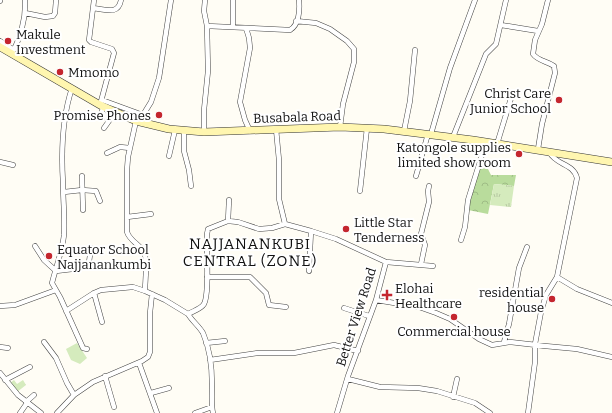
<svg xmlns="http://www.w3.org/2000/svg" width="612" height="413" font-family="Bitter,serif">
<defs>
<pattern id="forest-crowns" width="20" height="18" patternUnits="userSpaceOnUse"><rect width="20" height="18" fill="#b9dc9c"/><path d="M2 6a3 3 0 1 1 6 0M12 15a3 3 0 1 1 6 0" fill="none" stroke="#9ebc85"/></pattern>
<pattern id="park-tufts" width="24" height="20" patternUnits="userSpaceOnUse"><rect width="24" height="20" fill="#d5ebbd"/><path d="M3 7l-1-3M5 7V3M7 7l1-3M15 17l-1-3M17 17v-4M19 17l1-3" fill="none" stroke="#b6c8a1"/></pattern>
</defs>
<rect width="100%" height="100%" fill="#fffdf5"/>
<path fill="#d5ebbd" d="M77,343L87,358L80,364L71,360L66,349Z"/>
<path fill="url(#forest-crowns)" d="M478,167L488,169L491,175H516L514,186L494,184L488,214L468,210Z"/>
<path fill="url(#park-tufts)" d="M494,184L514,186L511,207L490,205Z
M14,380L17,384L23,380L26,385L17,392L10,383Z"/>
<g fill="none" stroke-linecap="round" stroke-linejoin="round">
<path stroke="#3f96cf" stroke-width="1.5" d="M129,114L140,119"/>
<defs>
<path id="street" d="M94,0L89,40L91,42L112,49L114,53L100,105
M233,0V27
M0,1V0
M93,8C105,9 118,16 121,0
M25,13L45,17L53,16L55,13L56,0
M296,21L316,23L330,29L347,41L354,49V62L343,104L340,127
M501,25L538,31
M207,26L290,30C299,25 300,10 299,0
M246,28L249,38L250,48L240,102L245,120L250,131
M0,41L14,50
M12,54C20,38 26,18 25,0
M72,88C62,118 61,151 63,183C63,201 65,217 64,235C62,252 56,267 52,283L60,297L83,348L87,349
M102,100L143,115
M103,106L102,112L109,121L104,128
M136,121L128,157L127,170V232C130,241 139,244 144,252C148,259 145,282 145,291
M140,122L143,115L151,102L159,78L171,0
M276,129L279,160V199L285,224L311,231L336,239L386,262L376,300L348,376L337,413
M184,131V151L189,170L191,186
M404,131L410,101L415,50
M204,132V110L208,71L207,26L204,11L205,0
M431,134L450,68L475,0
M453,137L486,54L496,44L506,0
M497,144L512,95
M538,149L542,124L555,73L554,66C547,61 538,61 533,54L535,40L542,24L548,0
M107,153L120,147L130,148
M169,156L175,130
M0,162L13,165
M82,176L83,210
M416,176L428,134
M360,191L367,128
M64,192L82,190L96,191L100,201
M127,217L151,214
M228,221L229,200
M461,240L465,227L468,200L486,142
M35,246L44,260L56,271L73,269L89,262L91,248
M386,262L433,266
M421,264L425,245L421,234L429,202L428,191L429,186
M309,271L311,231
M207,277H250L266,293L269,305L286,307
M557,277L577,289L612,303
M94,293L102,322
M376,300L419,307L436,313L450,319L479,339L492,345L510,342L545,346L577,349L612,357
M0,306L15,305L56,290
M344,308L369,316
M66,311L94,293L101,290L133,287L145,291L165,300L188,314C193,311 201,309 204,304C210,293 206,248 207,234L208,229L228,221L238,222L259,229L272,228L285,224
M188,314C192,321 199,326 203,333C210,349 212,368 212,385C212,395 211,404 213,413
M44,342L56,358L67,383L74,395
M504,342L509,324L519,268L527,247
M206,343L225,341
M0,347L8,348
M210,360L258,353H294L334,345L358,351
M139,363L157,413
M0,373L18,395L41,413
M105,376L114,407
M348,379L380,387L418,388L437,391L475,403L490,413
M5,380L30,367
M151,393L169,388
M453,397L457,379
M26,402L34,395
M20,413L27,403
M57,413L74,395L93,382L142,361L148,357L150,352V313L152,294
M195,413L212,407
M528,413L535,362V344L541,312L546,295L557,277L577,178C573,163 557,166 549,152"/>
<path id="secondary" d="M0,47L100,105L136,121L169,129L204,132L340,127L384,129L473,140L612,162"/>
</defs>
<use href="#street" stroke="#444" stroke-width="5.5"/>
<use href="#secondary" stroke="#333" stroke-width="8"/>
<use href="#street" stroke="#fff" stroke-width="4.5"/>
<use href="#secondary" stroke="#fff6b0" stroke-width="7"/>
</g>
<g fill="#c4262e" stroke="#fff" stroke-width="1.5">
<circle cx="8" cy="41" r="4"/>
<circle cx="60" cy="72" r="4"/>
<circle cx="559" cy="100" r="4"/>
<circle cx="159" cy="115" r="4"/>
<circle cx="519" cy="154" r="4"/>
<circle cx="346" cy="229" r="4"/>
<circle cx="49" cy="256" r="4"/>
<path d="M385 289h4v4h4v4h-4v4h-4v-4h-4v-4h4z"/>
<circle cx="552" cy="299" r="4"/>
<circle cx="454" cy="317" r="4"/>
</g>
<g text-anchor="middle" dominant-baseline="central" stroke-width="4" stroke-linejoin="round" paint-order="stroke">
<g font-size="13" fill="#111" stroke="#fff" text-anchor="start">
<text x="16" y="34">Makule<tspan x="16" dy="15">Investment</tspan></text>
<text x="68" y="72">Mmomo</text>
<text x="551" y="93" text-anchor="end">Christ Care<tspan x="551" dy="15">Junior School</tspan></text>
<text x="151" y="115" text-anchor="end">Promise Phones</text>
<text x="511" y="147" text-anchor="end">Katongole supplies<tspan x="511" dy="15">limited show room</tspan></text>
<text x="354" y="222">Little Star<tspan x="354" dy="15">Tenderness</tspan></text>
<text x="57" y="249">Equator School<tspan x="57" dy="15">Najjanankumbi</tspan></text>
<text x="395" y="288">Elohai<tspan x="395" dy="15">Healthcare</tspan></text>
<text x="544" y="292" text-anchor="end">residential<tspan x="544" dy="15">house</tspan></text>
<text x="454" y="331" text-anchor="middle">Commercial house</text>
</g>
<g font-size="13" fill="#111" stroke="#fff">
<text transform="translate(297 117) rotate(-2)">Busabala Road</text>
<text transform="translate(356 317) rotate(-72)">Better View Road</text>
</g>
<g font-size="15" letter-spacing="1" fill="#111" stroke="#fff">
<text x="250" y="244">NAJJANANKUBI<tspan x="250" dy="17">CENTRAL (ZONE)</tspan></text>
</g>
</g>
</svg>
